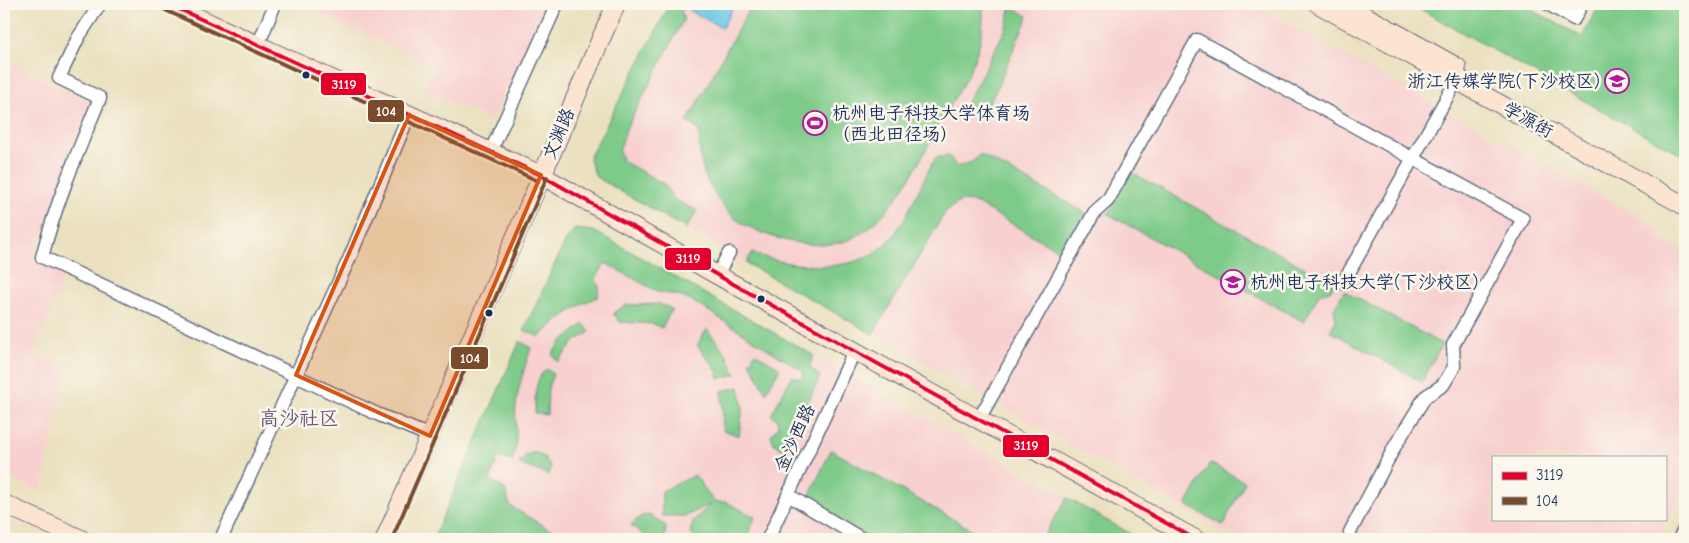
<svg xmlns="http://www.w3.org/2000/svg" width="1689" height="543" font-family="'Comic Neue','LXGW WenKai TC',sans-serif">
<rect width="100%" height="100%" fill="#fbf7ec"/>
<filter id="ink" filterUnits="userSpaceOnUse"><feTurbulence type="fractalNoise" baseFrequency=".02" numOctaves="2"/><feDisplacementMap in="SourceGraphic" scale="10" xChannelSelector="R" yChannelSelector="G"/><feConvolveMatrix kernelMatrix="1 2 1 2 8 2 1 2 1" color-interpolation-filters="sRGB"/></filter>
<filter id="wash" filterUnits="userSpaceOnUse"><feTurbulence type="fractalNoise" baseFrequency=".0096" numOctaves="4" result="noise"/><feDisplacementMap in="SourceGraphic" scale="20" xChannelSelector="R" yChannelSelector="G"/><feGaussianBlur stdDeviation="1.12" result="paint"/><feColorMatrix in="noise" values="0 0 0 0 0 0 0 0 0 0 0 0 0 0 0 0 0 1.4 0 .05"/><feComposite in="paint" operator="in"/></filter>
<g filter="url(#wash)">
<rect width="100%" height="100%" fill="#ebe1c0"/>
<path fill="#f7d0cf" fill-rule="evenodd" d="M299,4H529L541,9L491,120L424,90L435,66Z
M670,4H1251L1644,219L1661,229L1658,237L1685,253V489L1657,539H1238L596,177L589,158ZM1493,457H1665V519H1493Z
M4,59L93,104L63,178L32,261L65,273L33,353L67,369L41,492L4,475Z
M575,229L594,231L1140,539H433L562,246Z"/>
<path fill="#7dca89" stroke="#4c7c74" d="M670,4H685L681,12L684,19L626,129L619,152L622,157L621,160L664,184L674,199L697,211L686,229L596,177L589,158Z
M752,4H983C984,24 981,44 973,63C967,80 955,96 946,112C923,153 896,217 853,238C820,254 766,239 737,220C728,214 716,197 711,188C699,167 700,153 699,130L687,122Z
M1411,4H1522L1582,37L1600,4H1685V157Z
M1011,7L1028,16L996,90L982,115L965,106L1005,30Z
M980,154L1086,213L1063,253L974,202L961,201L946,211L873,334L746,263L752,253C796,269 863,277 894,235C911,211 921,182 936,157L949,156L957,167L974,161Z
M1131,172L1334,284L1330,291L1319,294L1304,322L1108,214Z
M575,229L594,231L813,355L810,367L820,376L786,452L774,444L771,435L778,427L777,419L771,415L792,376L801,379L804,372L699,305L680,296L658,292L605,263L596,279L599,287L598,297C574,306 558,320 539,337L524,330L566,240Z
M1344,291L1442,344L1422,382L1330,331L1336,320L1334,308Z
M659,304L672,309L662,328L653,324L620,322L613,313L625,305Z
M584,324L590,332L575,341L558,362L552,354L561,342Z
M707,329L725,352L736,374L719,379L717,371L697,345Z
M520,341L531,348C525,367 518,387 516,406C514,429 520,439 512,461L498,457L490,480L505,489L510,506L566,539H433Z
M755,353L780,368L766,393L750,362Z
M547,369L553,374L548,388L547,415L535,413C535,399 534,377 547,369Z
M739,387L743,407L739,436L723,430L722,391Z
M831,450L988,539H862L805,505Z
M534,452L544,457L551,467L549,475L519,464L526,455Z
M1210,463L1245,482L1223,525L1186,505Z
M695,475L714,502H726L755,517L746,539H695L690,532L694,520L710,504L686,516H662V491Z
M1067,498L1140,539H1042Z
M650,515L666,526L665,539H649L631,525L641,516Z"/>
<path fill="#66c5e4" stroke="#407aa1" d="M694,4H735L722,28L690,11Z"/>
</g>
<g filter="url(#ink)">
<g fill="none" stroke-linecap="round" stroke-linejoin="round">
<defs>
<path id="street" d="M100,4L78,38L59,78L100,98C78,151 56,202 42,257L377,414L430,436
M1548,4L1574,19L1582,4
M258,45L275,4
M490,153L557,4
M717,275L729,253
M1343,283L1460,74
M979,419L1094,213L1108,200L1197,40L1523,219L1453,345L1454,367L1443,385L1425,397L1395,446L1350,532
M788,495L862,539
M221,539L350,257L409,115
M768,539L854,352
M1679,539L1685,528"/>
<path id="secondary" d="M168,4L541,175L717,275L1195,539
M1318,4L1685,206
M1344,4L1457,67
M4,504L81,539
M385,539L616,4"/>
</defs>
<use href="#street" stroke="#646d80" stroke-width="15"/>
<use href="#secondary" stroke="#646d80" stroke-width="20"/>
<use href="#street" stroke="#fff" stroke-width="12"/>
<use href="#secondary" stroke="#fde4d1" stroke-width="18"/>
<defs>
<path id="bus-1" d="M168,4L541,175L717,275L1195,539"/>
<path id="bus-2" d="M165,10L538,181
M392,539L547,177"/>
</defs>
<use href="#bus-1" stroke="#fbf7ec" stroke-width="8"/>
<use href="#bus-2" stroke="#fbf7ec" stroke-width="8"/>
<use href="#bus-1" stroke="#e4002b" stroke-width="4"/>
<use href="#bus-2" stroke="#7a4b2a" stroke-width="4"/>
</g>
</g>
<path fill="#d45514" fill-opacity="0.2" stroke="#d45514" stroke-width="4" stroke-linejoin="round" d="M409,115L541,175L430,436L296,375Z"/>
<defs>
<symbol id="university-ring" viewBox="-11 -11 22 22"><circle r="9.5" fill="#fbf7ec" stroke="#b5179e" stroke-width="1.5"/><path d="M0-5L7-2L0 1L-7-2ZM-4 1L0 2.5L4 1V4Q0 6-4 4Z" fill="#b5179e"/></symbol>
<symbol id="stadium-ring" viewBox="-11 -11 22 22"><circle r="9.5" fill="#fbf7ec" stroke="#b5179e" stroke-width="1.5"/><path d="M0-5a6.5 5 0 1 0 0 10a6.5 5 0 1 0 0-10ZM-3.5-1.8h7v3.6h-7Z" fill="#b5179e"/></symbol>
</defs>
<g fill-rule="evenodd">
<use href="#university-ring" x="1603" y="67" width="28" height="28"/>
<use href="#stadium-ring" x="801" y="109" width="28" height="28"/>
<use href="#university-ring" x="1219" y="268" width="28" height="28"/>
</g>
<g fill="#1b2f5e" stroke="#fbf7ec" stroke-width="2">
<circle cx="306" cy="75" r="4.5"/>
<circle cx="761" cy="299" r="4.5"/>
<circle cx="489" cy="313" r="4.5"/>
</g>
<g text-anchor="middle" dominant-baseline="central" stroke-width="5" stroke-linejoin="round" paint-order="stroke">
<g font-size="18" fill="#1b2f5e" stroke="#fbf7ec" text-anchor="start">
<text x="1600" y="81" text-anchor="end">浙江传媒学院(下沙校区)</text>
<text x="832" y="113">杭州电子科技大学体育场<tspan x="832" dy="21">（西北田径场）</tspan></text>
<text x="1250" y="282">杭州电子科技大学(下沙校区)</text>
</g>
<g font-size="18" fill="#1b2f5e" stroke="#fbf7ec">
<text transform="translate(1528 120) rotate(29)">学源街</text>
<text transform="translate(559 134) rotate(-67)">文渊路</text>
<text transform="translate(795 438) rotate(-65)">金沙西路</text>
</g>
<g font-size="20" fill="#675a82" stroke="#fbf7ec">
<text x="299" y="418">高沙社区</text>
</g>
</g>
<g stroke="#fbf7ec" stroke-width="2">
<rect x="320" y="72" width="47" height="24" rx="5" fill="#e4002b"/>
<rect x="367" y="99" width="38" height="24" rx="5" fill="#7a4b2a"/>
<rect x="664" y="247" width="48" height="24" rx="5" fill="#e4002b"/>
<rect x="450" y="346" width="39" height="24" rx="5" fill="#7a4b2a"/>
<rect x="1002" y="434" width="48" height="24" rx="5" fill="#e4002b"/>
</g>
<g font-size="14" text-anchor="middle" font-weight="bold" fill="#fff">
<text x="344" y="89">3119</text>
<text x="386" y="116">104</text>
<text x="688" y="263">3119</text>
<text x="470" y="363">104</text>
<text x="1026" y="450">3119</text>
</g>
<rect width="1689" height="543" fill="none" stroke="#fbf7ec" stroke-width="20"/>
<rect x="1492" y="456" width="175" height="65" fill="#fbf7ec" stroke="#a1a7b3"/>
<rect x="1502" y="472" width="25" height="8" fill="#e4002b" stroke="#a1a7b3"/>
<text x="1536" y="480" font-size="15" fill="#1b2f5e">3119</text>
<rect x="1502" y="497" width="25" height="8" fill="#7a4b2a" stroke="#a1a7b3"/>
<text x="1536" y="506" font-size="15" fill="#1b2f5e">104</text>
</svg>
